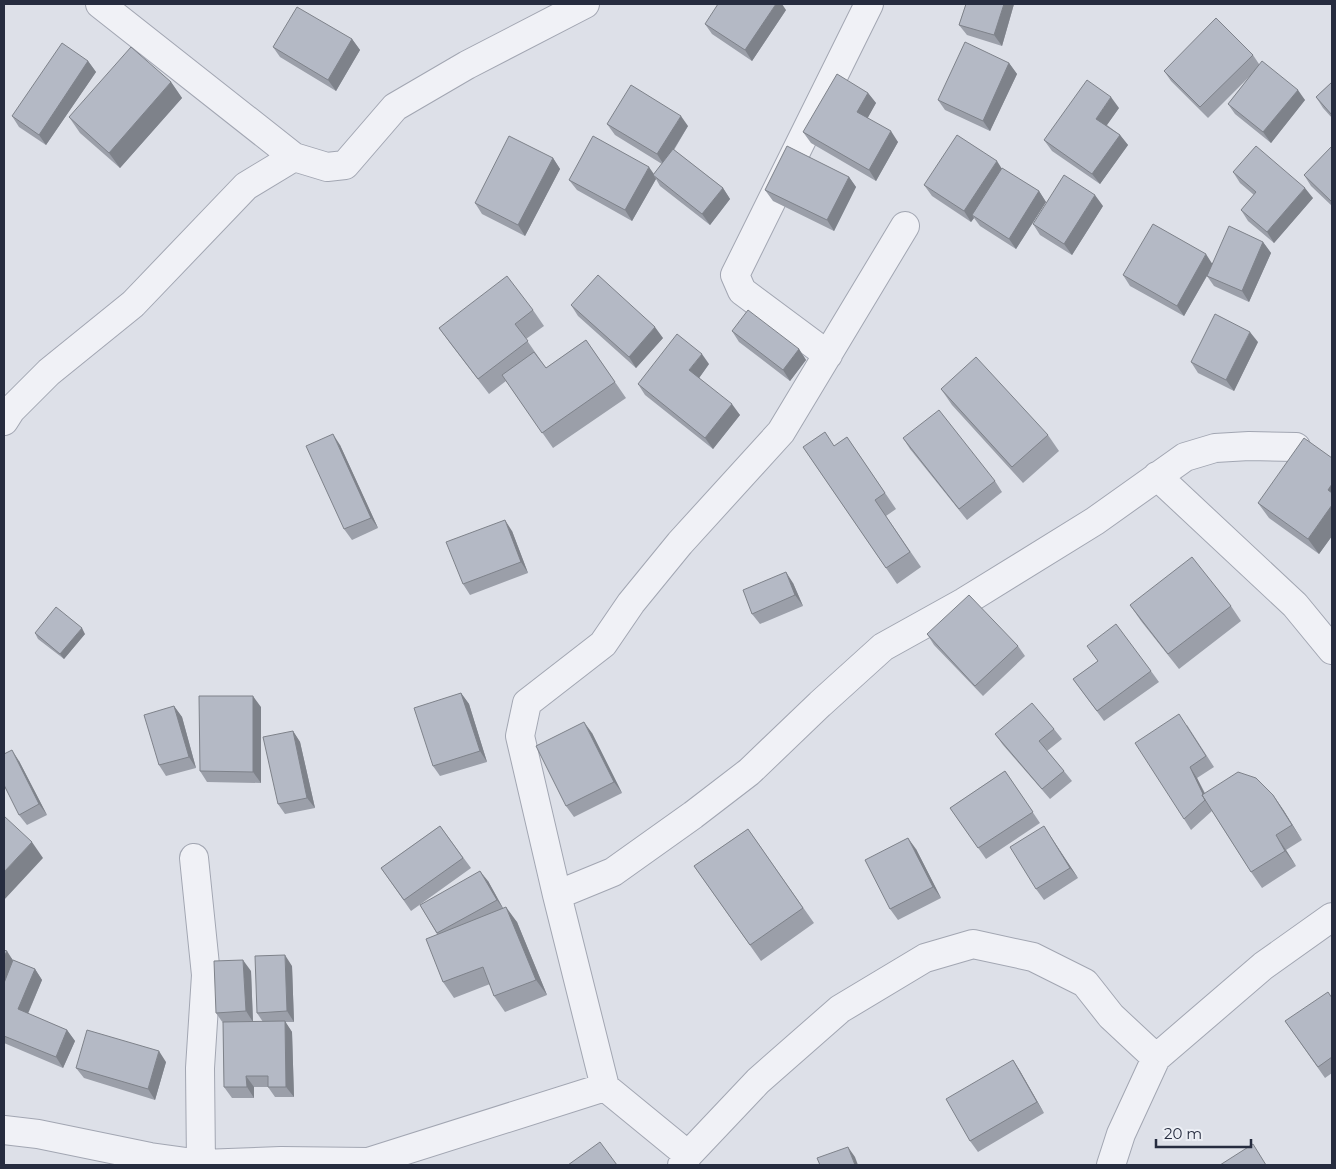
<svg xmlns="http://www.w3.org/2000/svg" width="1336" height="1169" font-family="Montserrat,sans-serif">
<rect width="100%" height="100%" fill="#dde0e8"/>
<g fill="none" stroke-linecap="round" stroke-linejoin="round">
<defs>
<path id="minor" d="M100,4L294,157L327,167L345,165L395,107L467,65L585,4
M828,355L742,291L735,275L869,4
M4,421L11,410L49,372L133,304L246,186L294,157
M1157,476L1295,605L1332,650
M194,858L206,975L200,1068L201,1164
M557,895L613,872L693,815L749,772L820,704L883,647L964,602L1095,521L1185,457L1215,448L1249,446L1296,447
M4,1130L38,1134L150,1157L201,1164L281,1161L368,1162L605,1087
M688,1155L605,1087L557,895L520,736L527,703L603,644L631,603L680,543L781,432L905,226
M682,1165L688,1155L758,1081L840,1009L925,958L973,944L1033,957L1085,983L1111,1016L1156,1058
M1111,1165L1121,1134L1156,1058L1263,966L1332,917"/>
</defs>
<use href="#minor" stroke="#a2a6b2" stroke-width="30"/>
<use href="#minor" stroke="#f0f1f6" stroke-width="28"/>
</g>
<path fill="#9b9fa9" d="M966,4H1014L1002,46L967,35L959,25Z
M786,10L752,61L712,34L705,24Z
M352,39L360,50L336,91L280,57L273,47Z
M1253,55L1259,64L1305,100L1271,143L1235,114L1228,104L1250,76L1208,118L1171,81L1164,71Z
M88,61L96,72L46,145L19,127L12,116Z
M1009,63L1017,74L990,131L945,110L938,100Z
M171,82L182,98L120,168L80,133L69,117Z
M1332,82V118L1323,108L1316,97Z
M868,93L876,103L867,118L898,142L876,181L811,143L803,132Z
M1119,108L1107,125L1120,135L1128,145L1100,184L1052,151L1044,140Z
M607,124L688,126L674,150L723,188L730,199L710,225L660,186L656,179L632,221L577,190L569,180L654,174L662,164L615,135Z
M1332,148V206L1311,186L1304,175Z
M553,158L560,169L525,236L482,214L475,203Z
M1002,169L1039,191L1046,202L1016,249L980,226L974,218L971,222L932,196L924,185Z
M1233,172L1313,198L1274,243L1248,221L1241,210L1254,195L1240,183Z
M849,177L856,187L834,231L773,201L765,190Z
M1103,206L1072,255L1040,235L1033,224Z
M1263,242L1271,253L1249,302L1214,286L1207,276L1184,316L1130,286L1123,275L1212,263Z
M571,305L663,338L636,368L578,316Z
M533,310L544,326L526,339L546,368L586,340L626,398L553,448L506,381L489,394L450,343L439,328Z
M732,331L799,349L806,360L790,381L739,342Z
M1258,342L1234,391L1198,373L1191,362Z
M709,364L699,378L740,415L713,449L645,395L638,384Z
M941,389L1048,435L1059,451L1023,483L952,405Z
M847,437L896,509L886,516L921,567L897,584L803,447L834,446Z
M903,438L995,481L1002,492L967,520L910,449Z
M340,445L378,528L352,540L344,529Z
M1332,458V536L1319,554L1269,518L1258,503Z
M512,531L528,573L470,595L463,584Z
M793,583L803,606L760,624L752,614Z
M1130,605L1231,606L1241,621L1179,669L1141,621Z
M35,633L85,634L64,659L38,639Z
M927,634L1018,646L1025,656L983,696L934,645Z
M1098,661L1151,671L1159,682L1104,721L1073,679Z
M461,693L469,704L487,762L440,776L433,766Z
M174,706L182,717L196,768L166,776L159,765Z
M261,707V783L207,782L200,771Z
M1187,725L1214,767L1197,778L1205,793L1273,795L1284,811L1302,840L1286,850L1296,866L1262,888L1251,872L1212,811L1191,830L1184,819Z
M1054,729L1062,739L1047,751L1064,771L1072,781L1050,799L1003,745L995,734Z
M293,731L300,742L315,808L285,814L278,804Z
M592,733L622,793L574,817L566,806Z
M19,761L47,815L27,825L19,815Z
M1005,771L1040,823L986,859L950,808Z
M440,826L471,868L411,911L381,868Z
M748,829L814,923L761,961L694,866Z
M1051,837L1078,878L1044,900L1036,889Z
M916,849L941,898L898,920L890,909Z
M488,881L503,908L517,922L547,995L505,1012L494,996L490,984L454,998L443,982L437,934L420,905Z
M4,950L13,960L35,969L42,980L28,1014L67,1030L75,1041L63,1068L4,1043Z
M292,966L294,1022H285L292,1032L294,1097H275L268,1087H254V1098H232L224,1087L223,1023L216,1013L251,971L253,1022H263L257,1013Z
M1332,998V1073L1325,1078L1285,1021Z
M1013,1060L1020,1071L1044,1113L978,1152L970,1141Z
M166,1062L155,1100L84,1078L76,1068Z"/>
<path fill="#7e828a" d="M776,4H782L786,10L752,61L745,50Z
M1004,4H1014L1002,46L994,35Z
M352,39L360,50L336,91L328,80Z
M88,61L96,72L46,145L39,135Z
M1009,63L1017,74L990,131L983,121Z
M171,82L182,98L120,168L109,153Z
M1298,90L1305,100L1271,143L1263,132Z
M868,93L876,103L865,123L857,112Z
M1111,97L1119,108L1104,129L1096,119Z
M681,116L688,126L664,165L657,154Z
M891,131L898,142L876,181L869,170Z
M1120,135L1128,145L1100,184L1092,174Z
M553,158L560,169L525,236L518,225Z
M997,161L1004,172L972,215L974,218L971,222L964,211Z
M649,167L656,177L653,175L656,179L632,221L625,210Z
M849,177L856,187L834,231L827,220Z
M723,188L730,199L710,225L702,214Z
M1305,188L1313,198L1274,243L1267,232Z
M1039,191L1046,202L1016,249L1009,239Z
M1095,195L1103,206L1072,255L1064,244Z
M1263,242L1271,253L1249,302L1242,291Z
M1206,254L1213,265L1184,316L1177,306Z
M655,327L663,338L636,368L629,357Z
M1250,332L1258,342L1234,391L1226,380Z
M799,349L806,360L790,381L783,370Z
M702,354L709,364L697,381L689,370Z
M732,404L740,415L713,449L705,438Z
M333,434L340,445L378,528L371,518Z
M1332,484V497L1328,490Z
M1332,505V536L1319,554L1308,539Z
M505,520L512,531L528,573L521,562Z
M786,572L793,583L803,606L795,595Z
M82,628L85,634L64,659L60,654Z
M461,693L469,704L487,762L480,751Z
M253,696L261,707V783L253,772Z
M174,706L182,717L196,768L189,757Z
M584,722L592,733L622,793L614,782Z
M293,731L300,742L315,808L307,798Z
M12,750L19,761L47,815L39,804Z
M1190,767L1197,778L1213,811L1205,800Z
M1273,795L1284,811L1302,840L1292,825Z
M1044,826L1051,837L1078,878L1070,868Z
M1276,835L1286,850L1296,866L1285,851Z
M908,838L916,849L941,898L933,887Z
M32,842L43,858L4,900V872Z
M480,871L488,881L504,910L497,900Z
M506,907L517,922L547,995L536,980Z
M7,951L14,962L4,983V957Z
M285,955L292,966L294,1022L287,1011Z
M243,960L251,971L253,1022L246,1011Z
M35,969L42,980L25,1020L18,1009Z
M285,1021L292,1032L294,1097L286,1087Z
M67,1030L75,1041L63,1068L56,1057Z
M159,1051L166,1062L155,1100L148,1089Z
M1013,1060L1020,1071L1044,1113L1037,1102Z
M246,1076L254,1087V1098L247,1087Z
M848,1147L855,1157L858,1165H855Z"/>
<path fill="#b4b9c5" stroke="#7e828a" d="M718,4H776L745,50L705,24Z
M966,4H1004L994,35L959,25Z
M297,7L352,39L328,80L273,47Z
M1216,18L1253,55L1200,107L1164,71Z
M965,42L1009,63L983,121L938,100Z
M62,43L88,61L39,135L12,116Z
M131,47L171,82L109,153L69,117Z
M1262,61L1298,90L1263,132L1228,104Z
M837,74L868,93L857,112L891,131L869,170L803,132Z
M1087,80L1111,97L1096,119L1120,135L1092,174L1044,140Z
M1332,82V115L1316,97Z
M631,85L681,116L657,154L607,124Z
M957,135L997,161L964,211L924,185Z
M509,136L553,158L518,225L475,203Z
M593,136L649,167L625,210L569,180Z
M787,146L849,177L827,220L765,190Z
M1256,146L1305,188L1267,232L1241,210L1256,192L1233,172Z
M1331,147L1332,148V202L1304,175Z
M673,149L723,188L702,214L653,175Z
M1002,168L1039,191L1009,239L972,215Z
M1064,175L1095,195L1064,244L1033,224Z
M1153,224L1206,254L1177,306L1123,275Z
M1229,226L1263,242L1242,291L1207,276Z
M598,275L655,327L629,357L571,305Z
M507,276L533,310L515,324L528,341L478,379L439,328Z
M748,310L799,349L783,370L732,331Z
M1215,314L1250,332L1226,380L1191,362Z
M677,334L702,354L689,370L732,404L705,438L638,384Z
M586,340L615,382L542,433L502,375L534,352L546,368Z
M976,357L1048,435L1012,467L941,389Z
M939,410L995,481L959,509L903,438Z
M825,432L834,446L847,437L885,493L875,500L910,552L886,568L803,447Z
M333,434L371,518L344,529L306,446Z
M1304,438L1332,458V484L1328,490L1332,493V505L1308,539L1258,503Z
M505,520L521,562L463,584L446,542Z
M1192,557L1231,606L1168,654L1130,605Z
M786,572L795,595L752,614L743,590Z
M969,595L1018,646L975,686L927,634Z
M56,607L82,628L60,654L35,633Z
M1116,624L1151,671L1097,711L1073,679L1098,661L1087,646Z
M461,693L480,751L433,766L414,708Z
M199,696H253V772L200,771Z
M1032,703L1054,729L1039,741L1064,771L1042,789L995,734Z
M174,706L189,757L159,765L144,715Z
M1179,714L1206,756L1190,767L1203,794L1202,795L1205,800L1184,819L1135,743Z
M584,722L614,782L566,806L536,746Z
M293,731L307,798L278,804L263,737Z
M12,750L39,804L19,815L4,785V754Z
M1005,771L1033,812L978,848L950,808Z
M1238,772L1256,778L1273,795L1292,825L1276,835L1285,851L1251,872L1202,795Z
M4,816L32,842L4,872Z
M440,826L463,858L404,900L381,868Z
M1044,826L1070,868L1036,889L1010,847Z
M748,829L803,908L750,945L694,866Z
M908,838L933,887L890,909L865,860Z
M480,871L497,900L437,933L420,905Z
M506,907L536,980L494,996L483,967L443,982L426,939Z
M4,950L7,951L4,957Z
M285,955L287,1011L257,1013L255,956Z
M13,960L35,969L18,1009L67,1030L56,1057L4,1036V983Z
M243,960L246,1011L216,1013L214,961Z
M1328,992L1332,998V1057L1318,1067L1285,1021Z
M285,1021L286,1087H268V1076H246L247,1087H224L223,1022Z
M87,1030L159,1051L148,1089L76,1068Z
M1013,1060L1037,1102L970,1141L946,1099Z
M600,1142L617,1165H568Z
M1253,1144L1266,1165H1220Z
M848,1147L855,1165H820L817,1158Z"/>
<rect width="1336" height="1169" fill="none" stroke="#262c3f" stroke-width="10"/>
<path d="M1156 1139v8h95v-8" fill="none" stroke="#262c3f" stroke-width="2.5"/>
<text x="1164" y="1139" font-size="15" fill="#262c3f" stroke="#eceff5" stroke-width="4" paint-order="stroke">20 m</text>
</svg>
